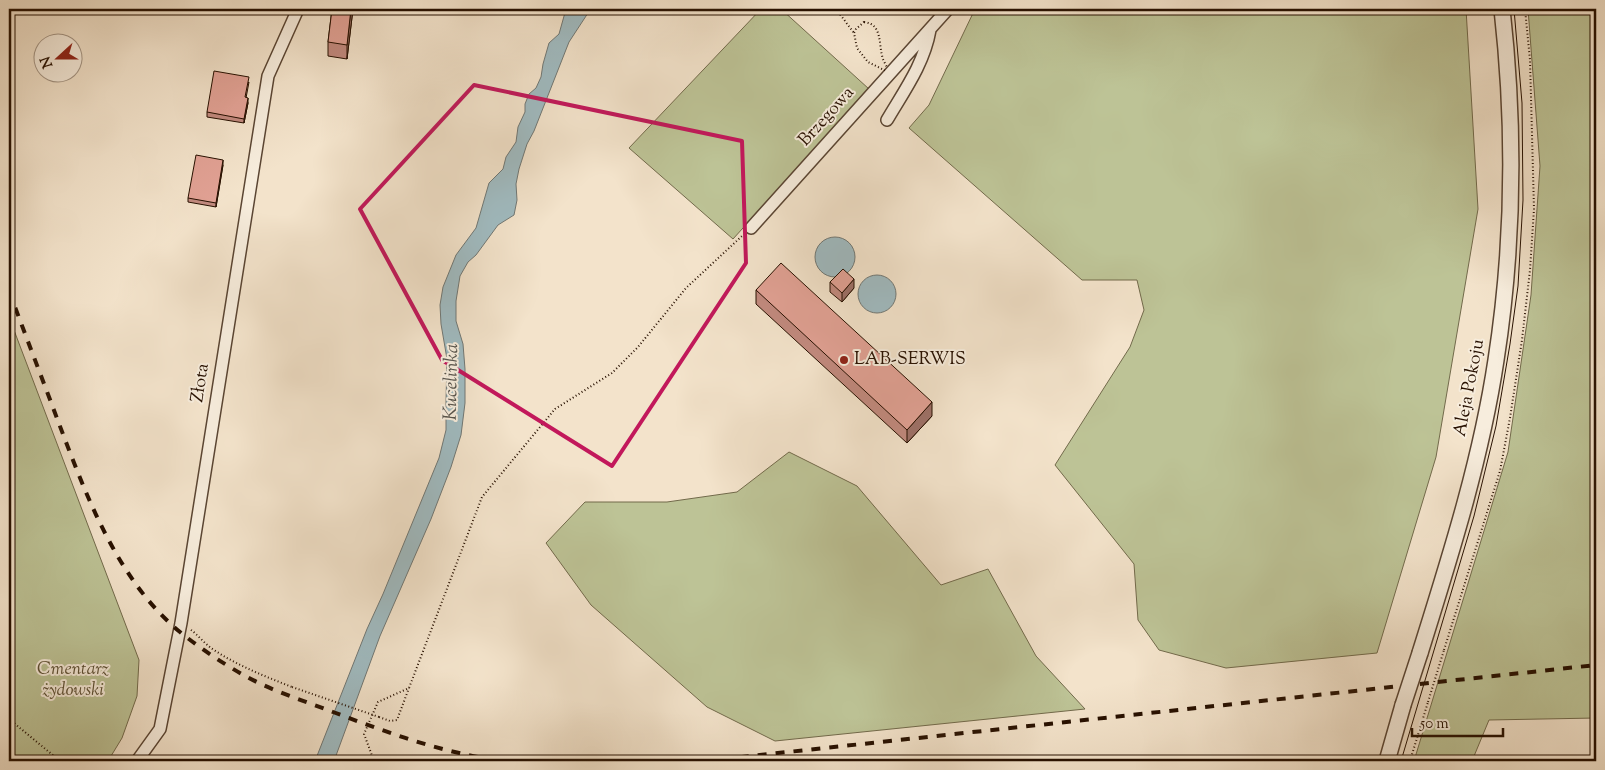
<svg xmlns="http://www.w3.org/2000/svg" width="1605" height="770" font-family="'Sorts Mill Goudy',serif">
<rect width="100%" height="100%" fill="#f3e3cb"/>
<filter id="stains"><feTurbulence type="fractalNoise" baseFrequency=".004" numOctaves="4"/><feColorMatrix values="0 0 0 0 .2 0 0 0 0 .09 0 0 0 0 .02 0 0 0 .5 -.17"/></filter>
<radialGradient id="worn" r=".72"><stop offset=".6" stop-color="#630" stop-opacity="0"/><stop offset="1" stop-color="#630" stop-opacity=".3"/></radialGradient>
<path fill="#bdc396" stroke="#726a4b" d="M761,9H781L869,89L733,239L629,148Z
M975,9H1466L1478,209L1436,457L1377,653L1226,668L1159,650L1138,620L1134,564L1055,465L1130,347L1144,310L1137,280H1082L909,128L929,105Z
M1528,9H1596V718L1489,720L1472,761H1414L1508,452L1531,295L1540,166Z
M9,317L139,660L137,696L122,738L108,761H9Z
M789,452L857,486L941,585L988,569L1036,656L1085,709L775,741L707,707L591,605L546,543L585,502H667L737,492Z"/>
<path fill="#a0bbc1" stroke="#707774" d="M566,9H589L588,13L569,42L534,131L527,144L519,169L516,184L517,200L514,215L498,225L476,255L468,262L460,276L456,301V321L463,344L465,369V403L461,435L451,467L431,519L380,636L334,761H315L367,629L383,594L439,458L446,430V402L447,359L441,324L440,305L443,287L456,255L476,228L489,183L503,169L506,157L516,142L518,127L525,112V104L529,94L536,88L541,77L543,64L549,43L559,34Z
M815 257a20 20 0 1 1 40 0a20 20 0 1 1-40 0Z
M858 294a19 19 0 1 1 38 0a19 19 0 1 1-38 0Z"/>
<g fill="none" stroke-linecap="round" stroke-linejoin="round">
<defs>
<path id="minor" d="M887,120C904,91 924,64 930,30
M751,228L948,9
M137,761L160,729L181,623L268,76L298,9"/>
<path id="tertiary" d="M1420,653C1450,557 1481,460 1496,360C1514,244 1515,125 1502,9
M1387,761L1403,705"/>
</defs>
<use href="#minor" stroke="#5a4533" stroke-width="14"/>
<use href="#tertiary" stroke="#5a4533" stroke-width="18"/>
<path stroke="#271000" stroke-width="2" stroke-dasharray="1 2.5" stroke-linecap="butt" d="M836,9L854,33
M864,22C883,24 878,44 883,59C885,64 888,69 890,73L868,62L857,48L854,33L856,29Z
M191,630C198,635 204,643 211,648C236,665 264,676 292,687
M1444,650L1500,471L1510,418L1522,340L1530,270L1534,209L1530,60L1525,9
M379,717L390,721L397,720L409,688
M9,719L60,761
M374,761L364,734L378,702L409,688L482,497L555,409L612,373L638,347L686,288L742,236
M1410,761L1428,702"/>
<use href="#minor" stroke="#f7eddd" stroke-width="11"/>
<use href="#tertiary" stroke="#f7eddd" stroke-width="15"/>
<path stroke="#271000" stroke-width="1" d="M1401,761L1474,516L1496,426L1510,344L1518,286L1523,200L1522,103L1514,9"/>
<path stroke="#271000" stroke-width="4" stroke-dasharray="9 9" stroke-linecap="butt" d="M9,291C25,334 42,378 58,421C86,495 117,580 180,632C201,649 225,665 249,678C275,692 305,701 333,712C389,733 447,755 507,761
M704,761L1596,665"/>
<defs>
<path id="tertiary-bridge" d="M1403,705L1420,653"/>
</defs>
<use href="#tertiary-bridge" stroke="#5a4533" stroke-width="18" stroke-linecap="butt"/>
<path stroke="#271000" stroke-width="2" stroke-dasharray="1 2.5" stroke-linecap="butt" d="M292,687L379,717
M1428,702L1444,650"/>
<use href="#tertiary-bridge" stroke="#f7eddd" stroke-width="15"/>
</g>
<path fill="#c28a7f" stroke="#271000" d="M332,9H353L347,59L328,56V42Z
M249,82L246,98L248,103L244,123L207,117V112Z
M223,165L216,207L188,202V198Z
M830,282L854,288L842,302L830,292Z
M756,290L932,416L907,443L756,304Z"/>
<path fill="#9e7168" stroke="#271000" d="M351,9H353L347,59V45Z
M248,98V103L244,123V119Z
M223,160V165L216,207V203Z
M854,279V288L842,302V293Z
M932,402V416L907,443V430Z"/>
<path fill="#e1a194" stroke="#271000" d="M332,9H351L347,45L328,42Z
M214,71L249,77L245,97L248,98L244,119L207,112Z
M196,155L223,160L216,203L188,198Z
M781,263L932,402L907,430L756,290Z
M843,269L854,279L842,293L830,282Z"/>
<path fill="none" stroke="#c2185b" stroke-width="4" stroke-linejoin="round" d="M474,85L742,141L746,263L612,466L442,360L360,209Z"/>
<circle fill="#8f2418" stroke="#f7eddd" stroke-width="2" cx="844" cy="360" r="5"/>
<g text-anchor="middle" dominant-baseline="central" stroke-width="4" stroke-linejoin="round" paint-order="stroke">
<g font-size="18" fill="#271000" stroke="#f7eddd">
<text transform="translate(827 117) rotate(-48)">Brzegowa</text>
<text transform="translate(201 383) rotate(-81)">Złota</text>
<text transform="translate(1470 388) rotate(-79)">Aleja Pokoju</text>
</g>
<g font-size="18" fill="#271000" stroke="#f7eddd" text-anchor="start">
<text x="854" y="360">LAB-SERWIS</text>
</g>
<g font-size="18" font-style="italic" fill="#5c4f34" stroke="#f7eddd">
<text x="73" y="670">Cmentarz<tspan x="73" dy="21">żydowski</tspan></text>
</g>
<g font-size="19" font-style="italic" fill="#57544d" stroke="#f7eddd">
<text transform="translate(452 382) rotate(-89)">Kucelinka</text>
</g>
</g>
<rect width="1605" height="770" fill="none" stroke="#f3e3cb" stroke-width="30"/>
<rect x="10" y="10" width="1585" height="750" fill="none" stroke="#271000" stroke-width="2.5"/>
<rect x="15" y="15" width="1575" height="740" fill="none" stroke="#271000"/>
<g transform="translate(58 58) rotate(249)"><circle r="24" fill="#f7eddd" stroke="#a49585"/>
<path d="M0-4L9 19L0 12L-9 19Z" fill="#8f2418"/>
<text y="-8" font-size="14" font-weight="bold" text-anchor="middle" fill="#271000">N</text>
</g>
<path d="M1412 728v8h91v-8" fill="none" stroke="#271000" stroke-width="2.5"/>
<text x="1420" y="728" font-size="15" fill="#271000" stroke="#f7eddd" stroke-width="4" paint-order="stroke">50 m</text>
<rect width="100%" height="100%" filter="url(#stains)"/>
<rect width="100%" height="100%" fill="url(#worn)"/>
</svg>
